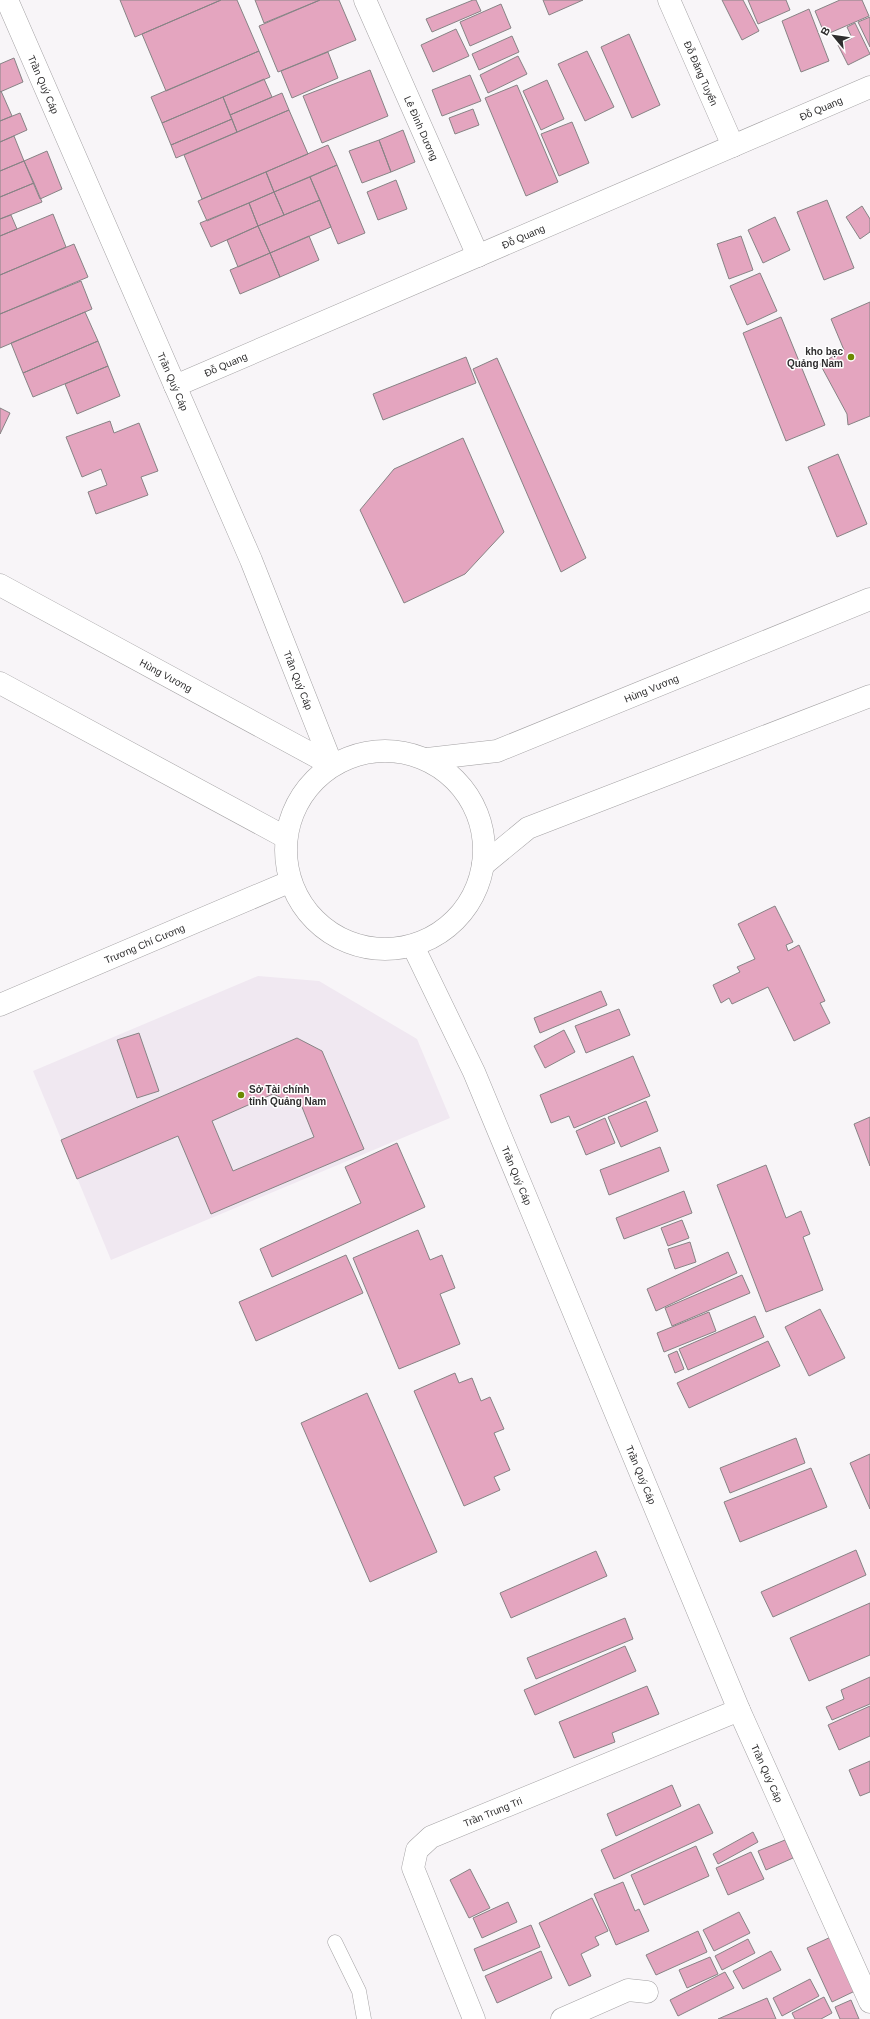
<svg xmlns="http://www.w3.org/2000/svg" width="870" height="2019" font-family="Helvetica,sans-serif">
<rect width="100%" height="100%" fill="#f8f5f8"/>
<path fill="#f0e8f1" d="M258,976L319,981L417,1039L450,1118L111,1260L33,1071Z"/>
<path fill="#e4a5bf" stroke="#878385" fill-rule="evenodd" d="M120,0H221L135,37Z
M221,0H237L259,51L166,91L142,34Z
M255,0H320L264,23Z
M320,0H339L356,40L278,72L259,26Z
M473,0H476L481,11L432,32L426,19Z
M543,0H583L549,15Z
M722,0H743L759,31L742,40Z
M748,0H786L790,10L758,24Z
M840,0H862L869,16L825,35L815,11Z
M501,4L511,28L470,46L460,22Z
M809,9L829,61L801,72L782,21Z
M870,17V47L858,22Z
M855,23L870,54L848,65L838,45L852,38L847,27Z
M456,29L469,56L433,72L421,45Z
M629,34L660,105L632,118L601,47Z
M512,36L519,52L479,70L472,54Z
M259,51L270,77L162,123L151,97Z
M587,51L614,107L585,121L558,64Z
M328,52L338,78L292,98L281,71Z
M518,56L527,74L488,93L480,75Z
M14,58L23,82L0,92V64Z
M370,70L388,116L322,143L303,96Z
M470,75L481,101L442,116L432,90Z
M264,79L272,97L230,115L223,97Z
M547,80L564,119L541,130L523,91Z
M517,85L558,182L526,196L485,98Z
M1,91L12,116L0,121V92Z
M282,93L289,110L237,132L230,115Z
M223,97L232,119L171,145L162,123Z
M473,109L479,125L455,134L449,118Z
M289,110L308,154L202,199L184,155Z
M20,113L27,130L0,142V121Z
M232,119L237,132L176,158L171,145Z
M572,122L589,163L559,176L541,134Z
M403,130L415,162L391,172L379,140Z
M14,136L24,161L0,171V142Z
M379,140L391,172L362,183L349,151Z
M328,145L337,165L274,192L266,172Z
M47,151L62,189L40,199L24,161Z
M24,161L34,183L0,197V171Z
M337,165L365,233L338,244L310,177Z
M266,172L274,192L207,221L198,201Z
M310,177L320,200L284,215L274,192Z
M396,180L407,209L378,220L367,192Z
M34,183L42,202L0,219V197Z
M274,192L284,215L258,226L249,203Z
M320,200L331,227L270,253L258,226Z
M827,200L854,268L824,280L797,212Z
M249,203L258,226L211,247L200,223Z
M862,206L870,219V232L860,239L846,217Z
M53,214L66,247L0,275V236Z
M11,215L17,229L0,236V219Z
M775,217L790,250L763,263L748,230Z
M258,226L270,253L238,267L227,240Z
M309,236L319,260L280,277L270,253Z
M741,236L753,270L729,279L717,244Z
M74,244L88,277L0,314V275Z
M270,253L280,277L240,294L230,270Z
M760,273L777,311L747,325L730,286Z
M81,281L92,309L0,348V314Z
M870,302V416L848,425L847,414L820,364L844,350L831,319Z
M85,312L98,341L23,373L11,343Z
M781,317L825,425L786,441L743,333Z
M98,341L108,366L33,397L23,373Z
M466,357L476,383L383,420L373,394Z
M497,358L586,558L561,572L473,369Z
M108,366L120,396L77,414L65,384Z
M0,408L10,413L0,434Z
M110,421L114,433L139,423L158,471L141,477L148,495L96,514L88,492L107,485L101,469L82,477L66,437Z
M463,438L504,532L465,574L404,603L360,510L394,469Z
M838,454L867,524L837,537L808,467Z
M775,906L793,942L786,945L788,951L799,945L825,1001L820,1003L830,1023L794,1041L768,987L732,1004L729,998L721,1003L713,985L740,972L737,967L755,959L738,924Z
M601,991L607,1005L540,1033L534,1018Z
M619,1009L630,1035L586,1053L575,1026Z
M564,1030L575,1052L545,1068L534,1046Z
M139,1033L159,1091L137,1098L117,1040Z
M297,1038L322,1051L364,1149L211,1214L178,1136L77,1179L61,1140ZM273,1094L302,1107L314,1137L233,1171L212,1121Z
M633,1056L650,1096L574,1128L569,1116L551,1123L540,1095Z
M646,1101L658,1131L621,1147L608,1117Z
M870,1117V1166L854,1124Z
M605,1118L615,1143L586,1155L576,1131Z
M397,1143L425,1207L272,1277L260,1249L361,1203L345,1167Z
M660,1147L669,1171L609,1195L600,1170Z
M766,1165L786,1218L801,1211L810,1234L803,1237L823,1290L766,1312L717,1185Z
M684,1191L692,1213L624,1239L616,1218Z
M682,1220L689,1238L668,1246L661,1228Z
M418,1230L430,1260L442,1255L455,1288L440,1294L460,1344L399,1369L353,1258Z
M690,1242L696,1262L675,1269L668,1249Z
M728,1252L737,1273L656,1311L647,1289Z
M346,1255L363,1293L256,1341L239,1302Z
M742,1275L750,1293L672,1326L665,1308Z
M820,1309L845,1358L809,1376L785,1327Z
M709,1312L716,1331L664,1352L657,1333Z
M755,1316L764,1337L688,1370L679,1349Z
M768,1341L780,1366L689,1408L677,1383Z
M677,1351L684,1369L675,1373L668,1355Z
M455,1373L459,1383L472,1378L481,1401L490,1397L504,1429L494,1433L510,1470L494,1477L500,1490L464,1506L414,1391Z
M367,1393L437,1552L370,1582L301,1423Z
M796,1438L805,1463L730,1493L720,1468Z
M870,1454V1509L850,1463Z
M811,1468L827,1507L740,1542L724,1502Z
M856,1550L866,1575L773,1617L761,1592Z
M596,1551L607,1576L511,1618L500,1593Z
M870,1603V1655L809,1681L790,1638Z
M625,1618L633,1639L536,1679L527,1658Z
M625,1646L636,1671L535,1715L524,1690Z
M870,1677V1704L832,1720L826,1707L844,1699L841,1690Z
M647,1686L659,1714L612,1733L615,1742L574,1758L559,1722Z
M870,1706V1736L839,1750L828,1725Z
M870,1761V1792L860,1796L849,1770Z
M672,1785L681,1806L616,1836L607,1814Z
M699,1804L713,1833L614,1879L601,1850Z
M753,1832L758,1842L718,1864L713,1854Z
M785,1840L793,1858L766,1870L758,1851Z
M696,1846L709,1876L644,1905L631,1875Z
M751,1852L764,1879L728,1895L716,1868Z
M470,1869L490,1908L469,1918L450,1880Z
M623,1882L635,1911L639,1909L649,1931L616,1945L594,1894Z
M592,1898L608,1931L595,1937L599,1945L581,1954L591,1976L569,1986L539,1923Z
M508,1902L517,1922L482,1938L473,1918Z
M739,1912L750,1933L714,1951L703,1930Z
M531,1925L540,1947L483,1971L474,1949Z
M698,1931L707,1952L656,1975L646,1955Z
M833,1936L857,1990L832,2002L807,1948Z
M748,1939L755,1953L722,1970L715,1956Z
M541,1951L552,1978L497,2003L485,1976Z
M771,1951L781,1970L743,1989L733,1971Z
M710,1957L718,1974L687,1988L679,1970Z
M725,1972L734,1988L678,2016L670,2000Z
M810,1979L819,1996L782,2016L773,1998Z
M824,1997L832,2013L821,2019H795L792,2013Z
M767,1998L776,2019H718Z
M851,2000L859,2019H840L835,2007Z"/>
<g fill="none" stroke-linecap="round" stroke-linejoin="round">
<defs>
<path id="service" d="M335,1942L359,1991L364,2019"/>
<g id="minor">
<path id="s1" d="M365,0L478,256"/>
<path id="s2" d="M669,0L733,146"/>
<path id="s3" d="M175,386L870,87"/>
<path id="s4" d="M413,946L474,1072L739,1710L870,2002"/>
<path id="s5" d="M0,1005L289,882"/>
<path id="s6" d="M474,2019L413,1868L417,1850L431,1837L739,1710"/>
<path d="M562,2019L628,1990L647,1992"/>
</g>
<g id="tertiary">
<path id="s7" d="M7,0L251,560L332,765"/>
</g>
<g id="secondary">
<path id="s8" d="M0,585L332,765"/>
<path d="M0,683L285,837"/>
<circle cx="385" cy="850" r="99"/>
<path id="s9" d="M427,759L497,751L870,599"/>
<path d="M483,865L528,828L870,696"/>
</g>
</defs>
<use href="#service" stroke="#a4a2a4" stroke-width="15"/>
<use href="#minor" stroke="#a4a2a4" stroke-width="23"/>
<use href="#tertiary" stroke="#a4a2a4" stroke-width="23"/>
<use href="#secondary" stroke="#a4a2a4" stroke-width="23"/>
<use href="#service" stroke="#fff" stroke-width="14"/>
<use href="#minor" stroke="#fff" stroke-width="22"/>
<use href="#tertiary" stroke="#fff" stroke-width="22"/>
<use href="#secondary" stroke="#fff" stroke-width="22"/>
</g>
<g fill="#6c8902" stroke="#fff" stroke-width="1.5">
<circle cx="851" cy="357" r="4"/>
<circle cx="241" cy="1095" r="4"/>
</g>
<g text-anchor="middle" dominant-baseline="central" stroke-width="3" stroke-linejoin="round" paint-order="stroke">
<g font-size="10" fill="#2f2e2f" stroke="#fff">
<text stroke="none"><textPath href="#s2" startOffset="80">Đỗ Đăng Tuyển</textPath></text>
<text stroke="none"><textPath href="#s7" startOffset="92">Trần Quý Cáp</textPath></text>
<text stroke="none"><textPath href="#s3" startOffset="703">Đỗ Quang</textPath></text>
<text stroke="none"><textPath href="#s1" startOffset="140">Lê Đình Dương</textPath></text>
<text stroke="none"><textPath href="#s3" startOffset="379">Đỗ Quang</textPath></text>
<text stroke="none"><textPath href="#s3" startOffset="55">Đỗ Quang</textPath></text>
<text stroke="none"><textPath href="#s7" startOffset="416">Trần Quý Cáp</textPath></text>
<text stroke="none"><textPath href="#s8" startOffset="189">Hùng Vương</textPath></text>
<text stroke="none"><textPath href="#s7" startOffset="740">Trần Quý Cáp</textPath></text>
<text stroke="none"><textPath href="#s9" startOffset="237">Hùng Vương</textPath></text>
<text stroke="none"><textPath href="#s5" startOffset="157">Trương Chí Cương</textPath></text>
<text stroke="none"><textPath href="#s4" startOffset="252">Trần Quý Cáp</textPath></text>
<text stroke="none"><textPath href="#s4" startOffset="576">Trần Quý Cáp</textPath></text>
<text stroke="none"><textPath href="#s4" startOffset="900">Trần Quý Cáp</textPath></text>
<text stroke="none"><textPath href="#s6" startOffset="267">Trần Trung Tri</textPath></text>
</g>
<g font-size="10" font-weight="bold" fill="#2f2e2f" stroke="#fff" text-anchor="end">
<text x="843" y="351">kho bạc<tspan x="843" dy="12">Quảng Nam</tspan></text>
<text x="249" y="1089" text-anchor="start">Sở Tài chính<tspan x="249" dy="12">tỉnh Quảng Nam</tspan></text>
</g>
</g>
<g transform="translate(834 36) rotate(299)" stroke="#ffffff" stroke-width="3" paint-order="stroke">
<path d="M0-3L7 15L0 10L-7 15Z" fill="#2f2e2f"/>
<text y="-6" font-size="11" font-weight="bold" text-anchor="middle" fill="#2f2e2f">B</text>
</g>
</svg>
